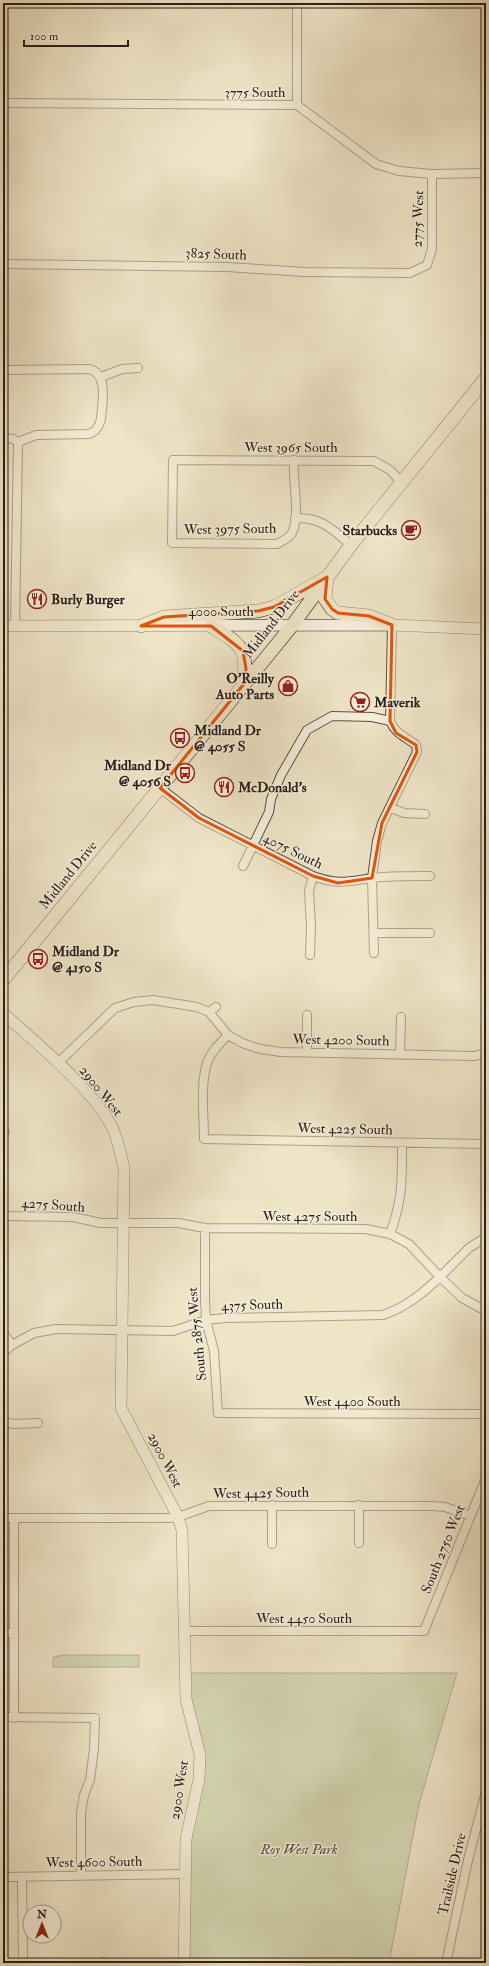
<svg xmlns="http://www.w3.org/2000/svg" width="489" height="1966" font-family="'IM FELL Double Pica',serif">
<rect width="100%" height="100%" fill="#eee4c6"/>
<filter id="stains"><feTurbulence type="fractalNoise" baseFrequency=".005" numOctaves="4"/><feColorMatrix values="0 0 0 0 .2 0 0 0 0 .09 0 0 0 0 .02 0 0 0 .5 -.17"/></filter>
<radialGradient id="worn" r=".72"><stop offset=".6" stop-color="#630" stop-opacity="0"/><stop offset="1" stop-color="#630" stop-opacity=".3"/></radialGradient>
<path fill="#b3c59a" stroke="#707158" d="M64,1655H139V1667H53V1657Z
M189,1673H457L419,1804L389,1963H190L188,1841L203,1774L189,1691Z"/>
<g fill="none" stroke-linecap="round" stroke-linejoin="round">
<defs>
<path id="street" d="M297,3V105
M3,103L297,105L376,164L399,171L432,174L486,173
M3,264L227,267L304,272L410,273L427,265L432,249V174
M3,370L89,369C109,374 102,403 101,419C99,427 96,432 88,434L36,435L18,442
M101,377L122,369L138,368
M3,438L13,439L18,442
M294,460C292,480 301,515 292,533C289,538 283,541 277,544L172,543L173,460L374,461L390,470L401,482
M295,518C321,517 332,529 351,545
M15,626L18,442
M390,721L392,625
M160,788L199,818L313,876C342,887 354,879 383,877C399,876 415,876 430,876
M391,808L404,813L425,814
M243,866L269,812L271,799L281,775L307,730L332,716L372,717L390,721
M374,933H430
M374,953L372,878L377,841L382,823L417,752L416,745C405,736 396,735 390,721
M310,955L311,926L309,891L313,876
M209,1012L216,1007
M228,1035C220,1043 211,1052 207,1063C200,1086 204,1115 204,1139L486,1144
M307,1052V1015
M400,1055L401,1017
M58,1063L115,1008L134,1002L153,1000L197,1007L209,1012L228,1035L242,1043L260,1049L281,1052L475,1056L486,1053
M3,1133L5,1132
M3,1216L73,1217L101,1223H178L205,1228L366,1229L390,1234L409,1244L440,1277L469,1248L486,1237
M205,1228V1301L206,1320L214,1351L218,1413L486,1414
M390,1234C403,1199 402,1179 402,1143
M3,1332L12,1345
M3,1353L12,1345L34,1333L56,1329L173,1331L206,1320L225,1318L383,1315C406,1307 422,1294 440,1277L462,1298L486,1311
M3,1422L14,1424L38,1423
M272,1505V1544
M359,1505V1543
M3,1518H169L178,1517L209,1506H432L445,1507L471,1516
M14,1518V1718
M184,1631H424L486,1478
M3,1633H14
M3,1717L95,1718L94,1749L90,1780L84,1795L81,1813V1875
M3,1877L185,1874
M22,1877L23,1963
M103,1963V1962
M446,1963L468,1860L486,1791"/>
<path id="secondary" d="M3,626L392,625L486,629
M3,1013C36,1043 92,1088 112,1127C118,1140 121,1154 124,1168L121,1408L178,1517L182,1530L186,1699L200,1755L199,1779L186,1839L184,1963"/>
<path id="primary" d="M327,577L325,599L332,609L338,613L369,616L392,625
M141,626L164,617L258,611L274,607L324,579
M211,626C241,645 249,647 243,685
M3,980L291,627L351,545L486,378"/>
</defs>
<use href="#street" stroke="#5c4f43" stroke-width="10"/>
<use href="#secondary" stroke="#2c1d17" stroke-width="12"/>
<use href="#primary" stroke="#2c1d17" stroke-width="14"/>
<use href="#street" stroke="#f4edda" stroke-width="8"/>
<use href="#secondary" stroke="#f4edda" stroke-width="11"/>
<use href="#primary" stroke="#eee4c6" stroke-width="13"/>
</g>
<path d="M0 0H489V1966H0ZM327,577L325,599L332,609L338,613L369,616L392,625L390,721L396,733L416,745L417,752L382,823L372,878L338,883L313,876L199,818L160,788L243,685L246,669L243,651L211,626H141L164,617L258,611L274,607Z" fill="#eee4c6" fill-opacity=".55" fill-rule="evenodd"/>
<path fill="none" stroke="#df560d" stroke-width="3" stroke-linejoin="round" d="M327,577L325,599L332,609L338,613L369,616L392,625L390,721L396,733L416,745L417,752L382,823L372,878L338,883L313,876L199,818L160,788L243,685L246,669L243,651L211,626H141L164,617L258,611L274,607Z"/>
<defs>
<symbol id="cafe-ring" viewBox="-11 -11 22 22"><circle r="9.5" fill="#f4edda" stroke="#8f2418" stroke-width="1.5"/><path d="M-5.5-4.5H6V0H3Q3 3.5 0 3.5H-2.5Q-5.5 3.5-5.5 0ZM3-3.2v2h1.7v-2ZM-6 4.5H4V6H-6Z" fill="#8f2418"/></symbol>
<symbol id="restaurant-ring" viewBox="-11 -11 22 22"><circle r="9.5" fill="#f4edda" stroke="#8f2418" stroke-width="1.5"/><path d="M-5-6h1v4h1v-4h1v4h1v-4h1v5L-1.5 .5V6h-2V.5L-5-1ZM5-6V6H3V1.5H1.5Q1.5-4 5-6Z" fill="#8f2418"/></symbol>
<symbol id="shop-ring" viewBox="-11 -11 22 22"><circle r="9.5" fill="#f4edda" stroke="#8f2418" stroke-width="1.5"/><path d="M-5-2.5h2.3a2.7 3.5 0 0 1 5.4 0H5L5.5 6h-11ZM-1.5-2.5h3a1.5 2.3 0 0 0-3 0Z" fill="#8f2418"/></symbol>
<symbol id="supermarket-ring" viewBox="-11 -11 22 22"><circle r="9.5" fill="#f4edda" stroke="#8f2418" stroke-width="1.5"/><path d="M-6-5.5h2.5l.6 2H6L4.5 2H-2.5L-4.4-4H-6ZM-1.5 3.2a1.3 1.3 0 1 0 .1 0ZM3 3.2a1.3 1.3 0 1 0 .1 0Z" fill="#8f2418"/></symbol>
<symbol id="bus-ring" viewBox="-11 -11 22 22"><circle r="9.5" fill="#f4edda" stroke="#8f2418" stroke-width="1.5"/><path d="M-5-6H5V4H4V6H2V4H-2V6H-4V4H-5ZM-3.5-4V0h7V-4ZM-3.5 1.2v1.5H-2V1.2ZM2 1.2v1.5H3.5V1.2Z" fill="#8f2418"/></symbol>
</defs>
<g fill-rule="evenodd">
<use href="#cafe-ring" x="400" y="519" width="22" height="22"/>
<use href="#restaurant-ring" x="26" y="588" width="22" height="22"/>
<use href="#shop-ring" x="277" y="675" width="22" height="22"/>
<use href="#supermarket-ring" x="349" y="691" width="22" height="22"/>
<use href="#bus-ring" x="169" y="727" width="22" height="22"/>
<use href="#bus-ring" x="174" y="762" width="22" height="22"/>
<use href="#restaurant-ring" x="213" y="776" width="22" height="22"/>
<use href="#bus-ring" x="27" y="948" width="22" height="22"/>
</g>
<g text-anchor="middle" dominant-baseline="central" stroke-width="3" stroke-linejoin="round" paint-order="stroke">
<g font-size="14" fill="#2c1d17" stroke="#f4edda">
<text x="255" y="92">3775 South</text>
<text transform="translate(418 219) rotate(-88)">2775 West</text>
<text transform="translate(216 254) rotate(2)">3825 South</text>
<text x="291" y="447">West 3965 South</text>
<text transform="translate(230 529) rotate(-1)">West 3975 South</text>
<text x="221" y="611">4000 South</text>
<text transform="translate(271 624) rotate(-52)">Midland Drive</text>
<text transform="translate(293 851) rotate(26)">4075 South</text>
<text transform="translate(68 875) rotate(-51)">Midland Drive</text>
<text transform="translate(341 1040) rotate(1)">West 4200 South</text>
<text transform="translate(101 1091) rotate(51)">2900 West</text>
<text transform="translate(345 1129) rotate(1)">West 4225 South</text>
<text transform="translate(53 1205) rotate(4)">4275 South</text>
<text x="310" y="1216">West 4275 South</text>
<text transform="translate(252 1305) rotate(-2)">4375 South</text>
<text transform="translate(197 1334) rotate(-96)">South 2875 West</text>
<text x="352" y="1401">West 4400 South</text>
<text transform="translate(165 1460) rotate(63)">2900 West</text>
<text transform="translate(261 1493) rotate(-1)">West 4425 South</text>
<text transform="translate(443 1549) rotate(-68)">South 2750 West</text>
<text x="304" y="1618">West 4450 South</text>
<text transform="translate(179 1790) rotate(-81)">2900 West</text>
<text transform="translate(94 1862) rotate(-1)">West 4600 South</text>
<text transform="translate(452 1874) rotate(-77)">Trailside Drive</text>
</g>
<g font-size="14" font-weight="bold" fill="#2c1d17" stroke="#f4edda" text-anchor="start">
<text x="397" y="530" text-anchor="end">Starbucks</text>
<text x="51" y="599">Burly Burger</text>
<text x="274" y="678" text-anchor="end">O'Reilly<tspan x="274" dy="16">Auto Parts</tspan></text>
<text x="374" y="702">Maverik</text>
<text x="194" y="730">Midland Dr<tspan x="194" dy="16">@ 4055 S</tspan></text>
<text x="171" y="765" text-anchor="end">Midland Dr<tspan x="171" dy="16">@ 4056 S</tspan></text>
<text x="238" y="787">McDonald's</text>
<text x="52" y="951">Midland Dr<tspan x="52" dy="16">@ 4150 S</tspan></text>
</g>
<g font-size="14" font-style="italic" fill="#544f3e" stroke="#f4edda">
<text x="299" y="1849">Roy West Park</text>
</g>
</g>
<rect width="489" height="1966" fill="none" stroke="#eee4c6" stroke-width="16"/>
<rect x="4" y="4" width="481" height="1958" fill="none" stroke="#2c1d17" stroke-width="2"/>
<rect x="8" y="8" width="473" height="1950" fill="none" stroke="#2c1d17"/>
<g transform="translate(42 1924)"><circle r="19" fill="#f4edda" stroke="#a49a8c"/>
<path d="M0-3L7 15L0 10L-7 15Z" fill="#8f2418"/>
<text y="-6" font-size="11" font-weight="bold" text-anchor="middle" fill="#2c1d17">N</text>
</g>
<path d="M24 40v6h104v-6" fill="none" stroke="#2c1d17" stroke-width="2"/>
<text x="30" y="40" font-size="12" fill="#2c1d17" stroke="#f4edda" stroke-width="3" paint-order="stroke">100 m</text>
<rect width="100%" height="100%" filter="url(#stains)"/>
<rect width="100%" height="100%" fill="url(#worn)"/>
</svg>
